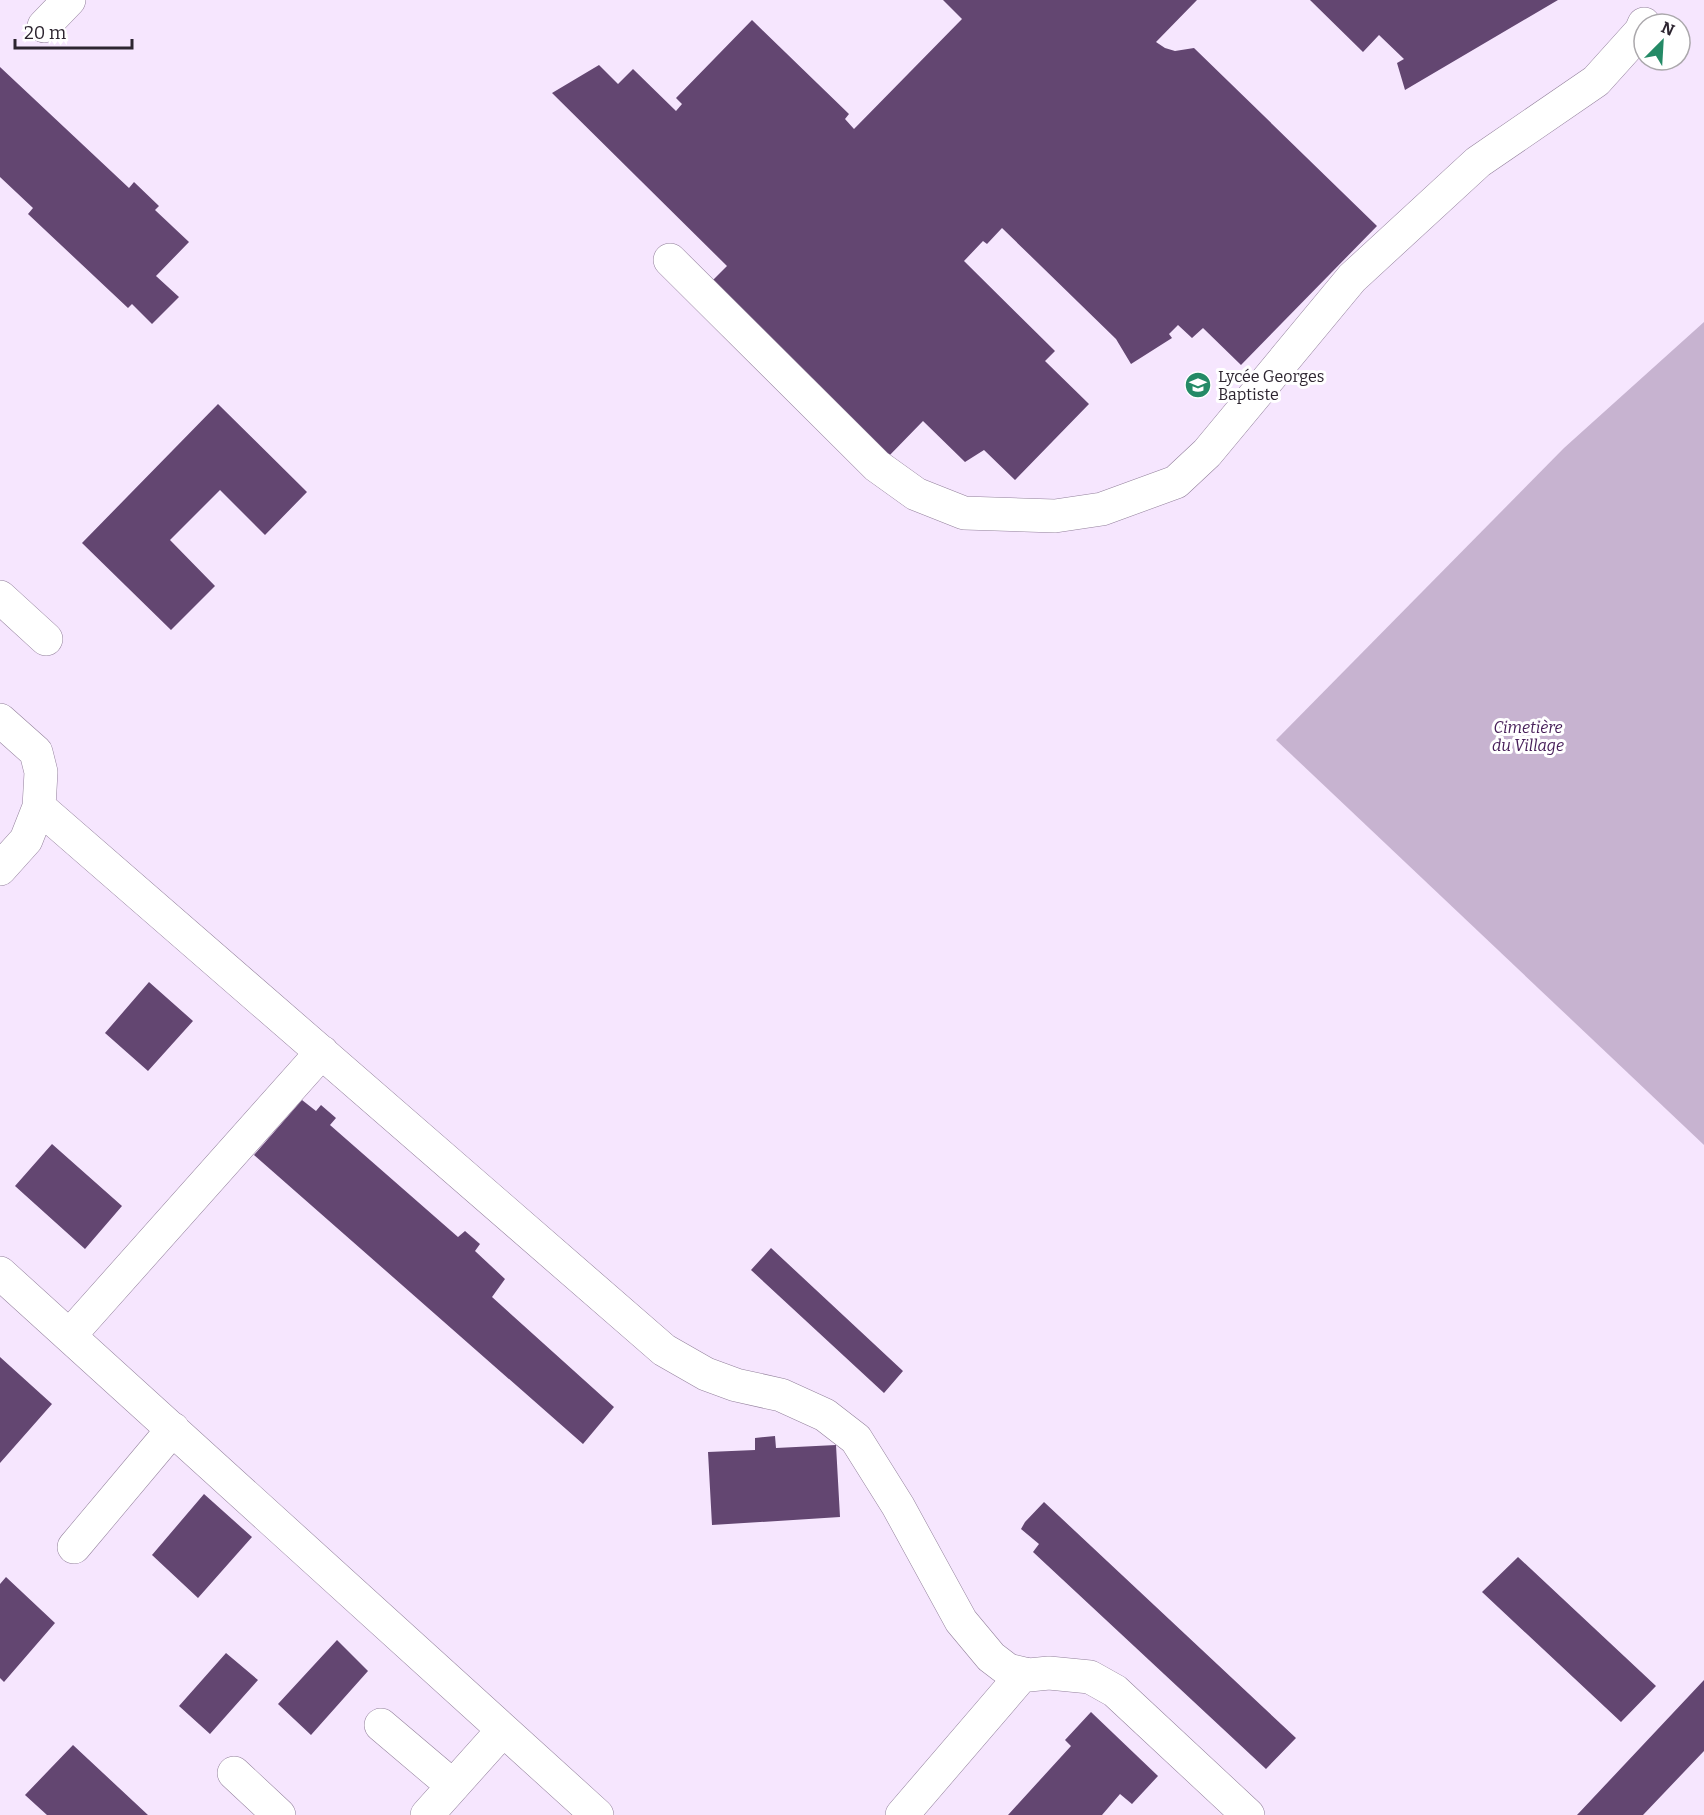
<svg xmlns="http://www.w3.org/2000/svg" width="1704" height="1815" font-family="Bitter,serif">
<rect width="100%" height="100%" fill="#f6e6fe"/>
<path fill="#c7b3d0" d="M1704,322V1145L1276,740L1564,448Z"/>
<path fill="#634671" d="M943,0H1197L1156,42L1165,48L1175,51L1194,48L1377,226L1241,365L1203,328L1192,338L1178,325L1169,334L1172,338L1131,364L1116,339L1002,228L987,244L983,241L964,261L1055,351L1045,361L1089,404L1015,480L984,450L965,462L923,421L887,458L709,284L727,266L552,93L599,65L618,84L633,69L676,111L682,104L676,98L752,20L849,114L845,119L854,129L962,19Z
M1310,0H1558L1405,90L1397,63L1404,59L1379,35L1363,52Z
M0,67L129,188L134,182L159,206L155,210L189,242L156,276L179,297L152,324L132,304L128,308L28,214L33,208L0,177Z
M218,404L307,492L265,535L220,490L170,540L215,586L171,630L82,543Z
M149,982L193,1021L148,1071L105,1033Z
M302,1100L316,1111L321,1105L336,1118L330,1125L458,1237L465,1231L480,1244L475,1251L505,1279L492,1297L614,1407L583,1444L254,1155Z
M52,1144L122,1206L85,1249L15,1186Z
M771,1248L903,1371L884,1393L751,1270Z
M0,1357L52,1404L0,1463Z
M775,1436L776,1448L836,1445L840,1517L712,1525L708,1452L755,1450V1438Z
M204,1494L252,1537L198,1598L152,1555Z
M1044,1502L1296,1738L1266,1769L1033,1552L1039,1544L1021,1529L1025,1522Z
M1518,1557L1656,1686L1621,1722L1482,1592Z
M6,1577L55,1623L4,1682L0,1678V1584Z
M337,1640L368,1671L311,1735L278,1704Z
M226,1653L258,1680L210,1734L179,1706Z
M1704,1680V1751L1643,1815H1577Z
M1091,1712L1158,1776L1132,1804L1120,1794L1102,1815H1008L1071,1746L1065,1740Z
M73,1745L148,1815H47L25,1795Z"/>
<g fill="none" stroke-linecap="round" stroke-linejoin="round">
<defs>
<path id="minor" d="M44,26L69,0
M670,260L877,466L916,494L964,513L1055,516L1102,509L1176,482L1207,453L1352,278L1478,162L1596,81L1641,31L1644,24
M0,597L46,639
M0,720L36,752L41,772L39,807
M0,869L26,840L39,807L664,1350L706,1374L736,1385L781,1395L825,1415L856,1439L898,1506L961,1621L991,1657L1008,1670L1029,1675L1049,1673L1090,1677L1115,1691L1248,1815
M0,1273L597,1815
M70,1335L322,1052
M74,1547L173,1429
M381,1725L453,1786
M234,1773L279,1815
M427,1815L503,1730
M902,1815L1023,1674"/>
</defs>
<use href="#minor" stroke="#93819c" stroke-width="34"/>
<use href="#minor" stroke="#fff" stroke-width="33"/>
</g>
<defs>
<symbol id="school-disc" viewBox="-11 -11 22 22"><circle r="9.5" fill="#248a66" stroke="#fff"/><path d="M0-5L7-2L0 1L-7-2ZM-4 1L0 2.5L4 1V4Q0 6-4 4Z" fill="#fff"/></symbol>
</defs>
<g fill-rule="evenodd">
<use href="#school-disc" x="1183" y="370" width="30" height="30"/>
</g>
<g text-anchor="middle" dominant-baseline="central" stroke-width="6" stroke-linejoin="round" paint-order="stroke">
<g font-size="16" fill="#2d2530" stroke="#fff" text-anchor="start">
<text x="1218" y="376">Lycée Georges<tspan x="1218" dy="18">Baptiste</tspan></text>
</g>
<g font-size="16" font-style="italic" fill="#451c57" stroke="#fff">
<text x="1528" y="727">Cimetière<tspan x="1528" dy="18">du Village</tspan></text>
</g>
</g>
<g transform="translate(1662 42) rotate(24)"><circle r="28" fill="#ffffff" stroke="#aba8ac" stroke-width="1.5"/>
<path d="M0-4.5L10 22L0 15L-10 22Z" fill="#248a66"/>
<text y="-9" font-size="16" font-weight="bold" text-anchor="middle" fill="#2d2530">N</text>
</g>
<path d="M15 39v9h117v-9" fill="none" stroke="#2d2530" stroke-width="3"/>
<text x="24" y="39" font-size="18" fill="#2d2530" stroke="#ffffff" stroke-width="4.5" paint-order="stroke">20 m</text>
</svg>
